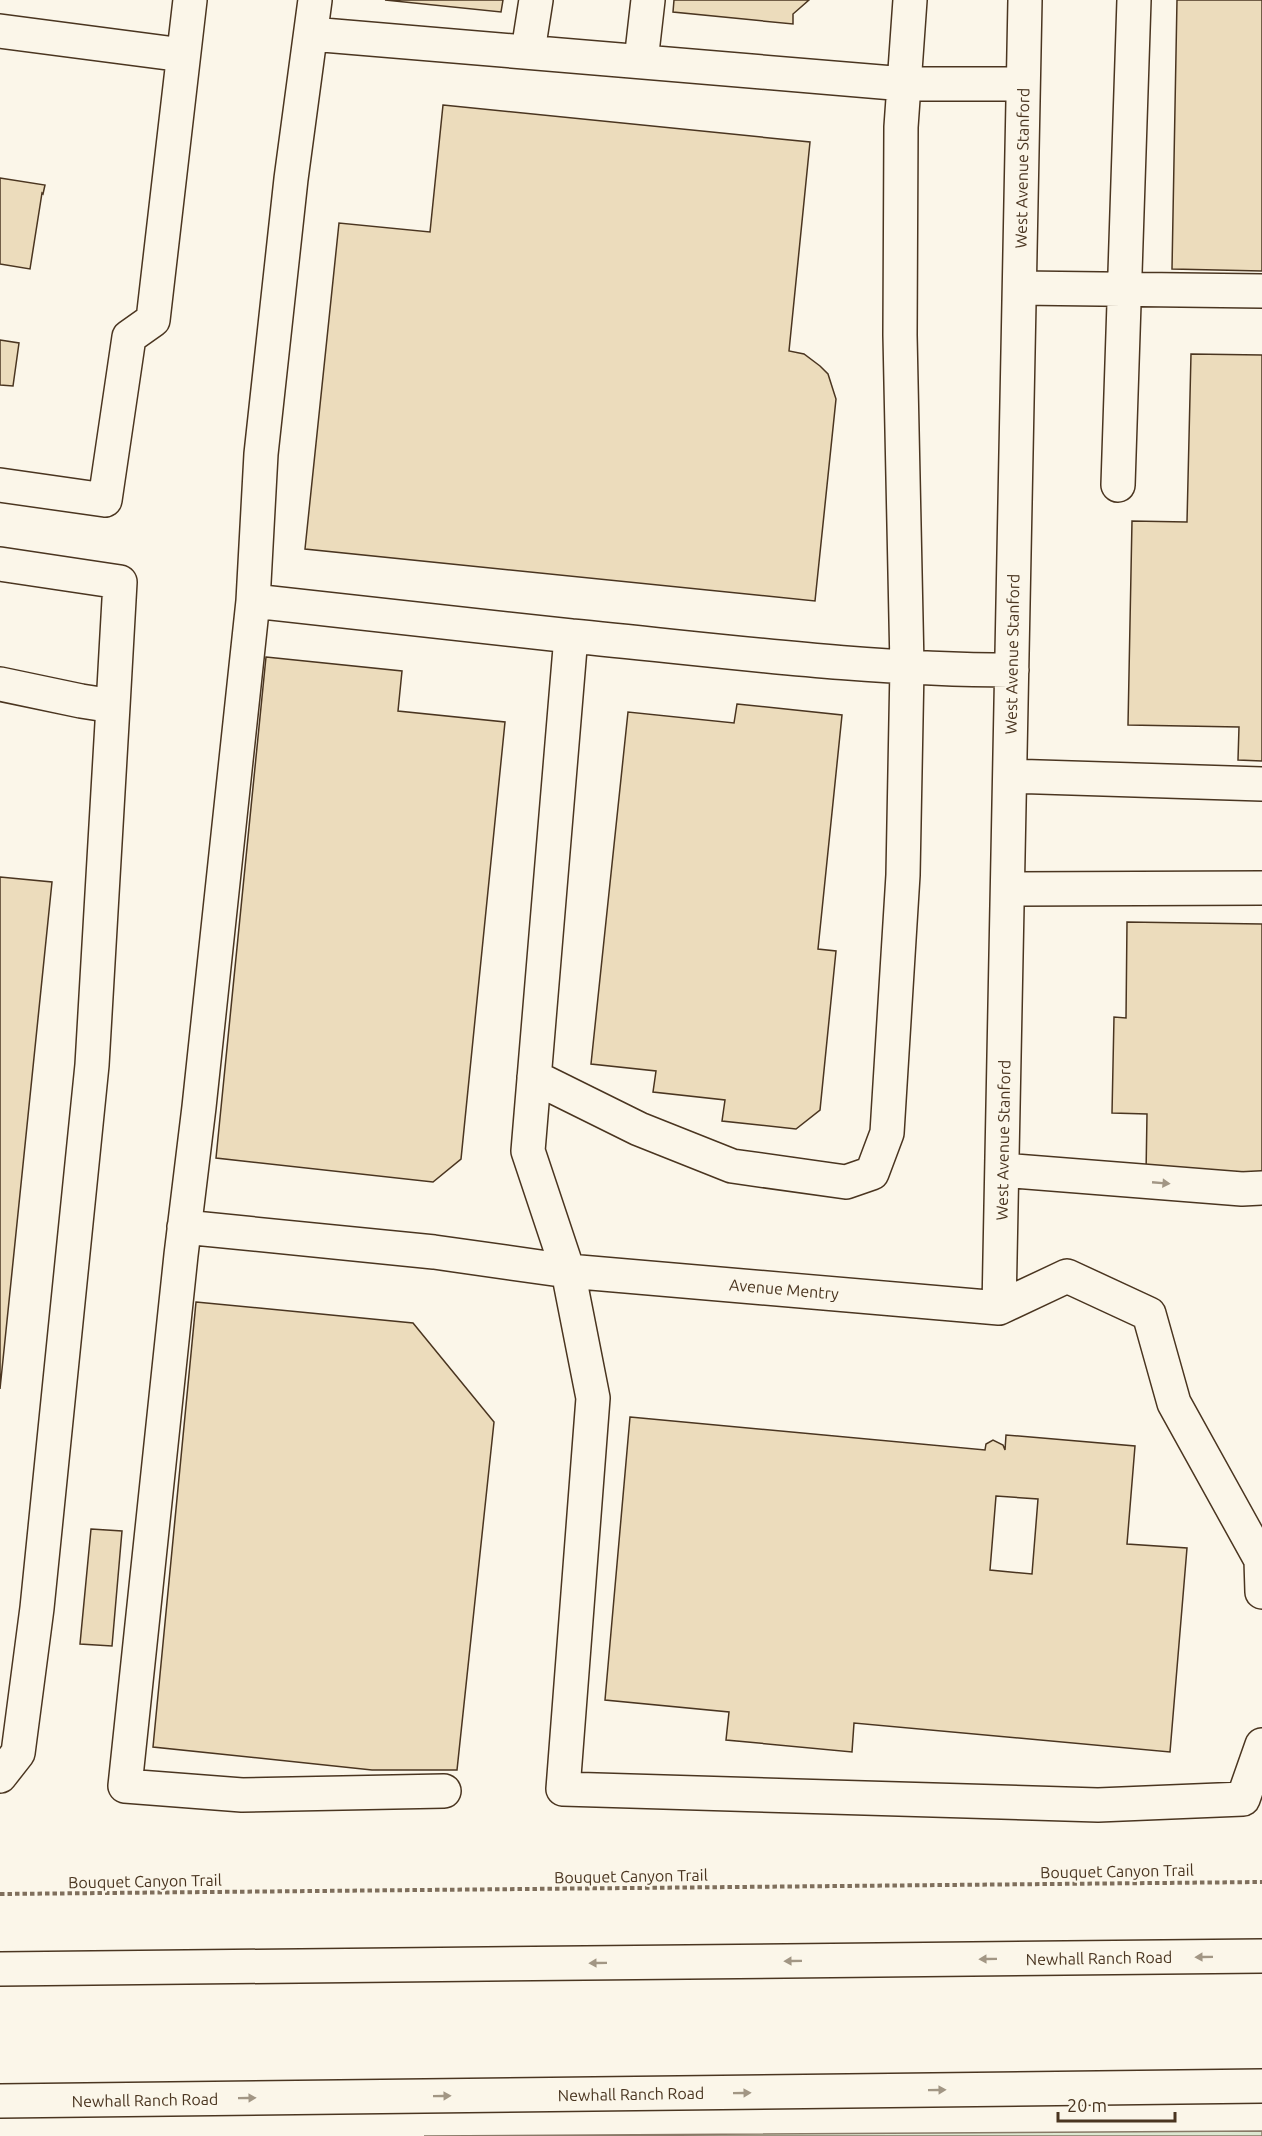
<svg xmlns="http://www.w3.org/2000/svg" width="1262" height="2136" font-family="Ubuntu,sans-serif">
<rect width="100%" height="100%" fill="#fbf6e9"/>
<path fill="#dce7d0" stroke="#887966" stroke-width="1.5" d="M1262,2131V2136H424Z"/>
<path fill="#ecdcbc" stroke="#4a3520" stroke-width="1.5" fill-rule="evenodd" d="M385,0H503L501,12Z
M674,0H809L793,14V24L673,12Z
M1177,0H1262V271L1172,269Z
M443,105L810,142L789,351L804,354L820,366L828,374L836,399L815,601L305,549L339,223L430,232Z
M0,178L45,185L43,194L42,193L30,269L0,264Z
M0,340L19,343L13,386L0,385Z
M1191,354L1262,355V761L1238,760L1239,727L1128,725L1132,521L1187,522Z
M266,657L402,671L398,711L505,722L461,1159L433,1182L216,1158Z
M737,704L842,715L818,949L836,951L820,1110L796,1129L722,1121L725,1100L653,1092L656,1071L591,1064L628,712L734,723Z
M0,877L52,882L0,1389Z
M1127,922L1262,924V1176L1146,1174L1147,1114L1112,1113L1114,1017L1126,1018Z
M196,1302L413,1323L494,1422L457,1770H372L153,1747Z
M630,1417L985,1450L986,1444L993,1440L1003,1445L1005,1450L1006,1435L1135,1446L1127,1544L1187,1548L1170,1752L854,1723L852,1752L726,1740L729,1712L605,1700ZM996,1496L1038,1499L1032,1574L990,1570Z
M91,1529L122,1531L112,1646L80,1644Z"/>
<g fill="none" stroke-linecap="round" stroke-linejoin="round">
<defs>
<path id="minor" d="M315,0L291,179L261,454L253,601L199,1107L181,1255L125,1786L242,1795L444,1791
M0,31L183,55
M311,34L905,84H1023
M528,51L536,0
M641,61L648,0
M1020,288L1262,291
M0,485L105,500L129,337L153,320L190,0
M1118,485L1134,0
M0,564L120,582L113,706
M253,601L571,636
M1012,670C865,670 718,650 571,636L528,1151L568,1271L593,1398L563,1789L1098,1805L1243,1799L1262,1745
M0,684L81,701L113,706L92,1065L37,1608L18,1753L0,1776
M1010,776L1262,784
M1008,889L1262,888
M534,1077L639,1129L732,1166L846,1182L872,1173L887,1133L903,875L907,667L900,335L901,127L910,0
M1002,1170L1242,1189L1262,1188
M184,1227L434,1252L568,1271L999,1308
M999,1308L1025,0
M999,1308L1067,1276L1149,1314L1174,1403L1261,1560L1262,1592"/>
<path id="major" d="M0,1969L1262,1956
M0,2101L1262,2086"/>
</defs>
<use href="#minor" stroke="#4a3520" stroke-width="36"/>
<use href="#major" stroke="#4a3520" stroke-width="36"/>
<path stroke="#7f6f5c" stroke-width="4" stroke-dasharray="4.5 3" stroke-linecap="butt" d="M0,1894L1262,1882"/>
<use href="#minor" stroke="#fbf6e9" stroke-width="33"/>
<use href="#major" stroke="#fbf6e9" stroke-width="33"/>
</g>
<defs><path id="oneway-solid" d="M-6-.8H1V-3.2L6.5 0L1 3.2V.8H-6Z" transform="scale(1.5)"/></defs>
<g fill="#a29684">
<use href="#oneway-solid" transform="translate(1161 1183) rotate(5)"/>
<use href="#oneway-solid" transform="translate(1204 1957) rotate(179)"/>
<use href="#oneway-solid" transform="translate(988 1959) rotate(179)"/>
<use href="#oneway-solid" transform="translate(793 1961) rotate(179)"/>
<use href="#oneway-solid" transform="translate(598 1963) rotate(179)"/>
<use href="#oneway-solid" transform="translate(937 2090) rotate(-1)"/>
<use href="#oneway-solid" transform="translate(742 2093) rotate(-1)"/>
<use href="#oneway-solid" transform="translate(442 2096) rotate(-1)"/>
<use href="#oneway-solid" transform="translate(247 2098) rotate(-1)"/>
</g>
<g text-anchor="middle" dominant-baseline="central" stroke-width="4.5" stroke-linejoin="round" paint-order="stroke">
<g font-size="16" fill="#4a3520" stroke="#fbf6e9">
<text transform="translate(1022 168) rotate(-89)">West Avenue Stanford</text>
<text transform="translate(1012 654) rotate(-89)">West Avenue Stanford</text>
<text transform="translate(1003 1140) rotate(-89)">West Avenue Stanford</text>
<text transform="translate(784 1289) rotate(5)">Avenue Mentry</text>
<text transform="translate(1117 1871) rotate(-1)">Bouquet Canyon Trail</text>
<text transform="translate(631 1876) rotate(-1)">Bouquet Canyon Trail</text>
<text transform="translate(145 1881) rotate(-1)">Bouquet Canyon Trail</text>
<text transform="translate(1099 1958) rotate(-1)">Newhall Ranch Road</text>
<text transform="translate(631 2094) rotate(-1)">Newhall Ranch Road</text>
<text transform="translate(145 2100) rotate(-1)">Newhall Ranch Road</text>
</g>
</g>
<path d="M1058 2112v9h117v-9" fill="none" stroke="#4a3520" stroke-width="3"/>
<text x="1067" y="2112" font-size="18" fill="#4a3520" stroke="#fbf6e9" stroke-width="4.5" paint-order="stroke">20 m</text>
</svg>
